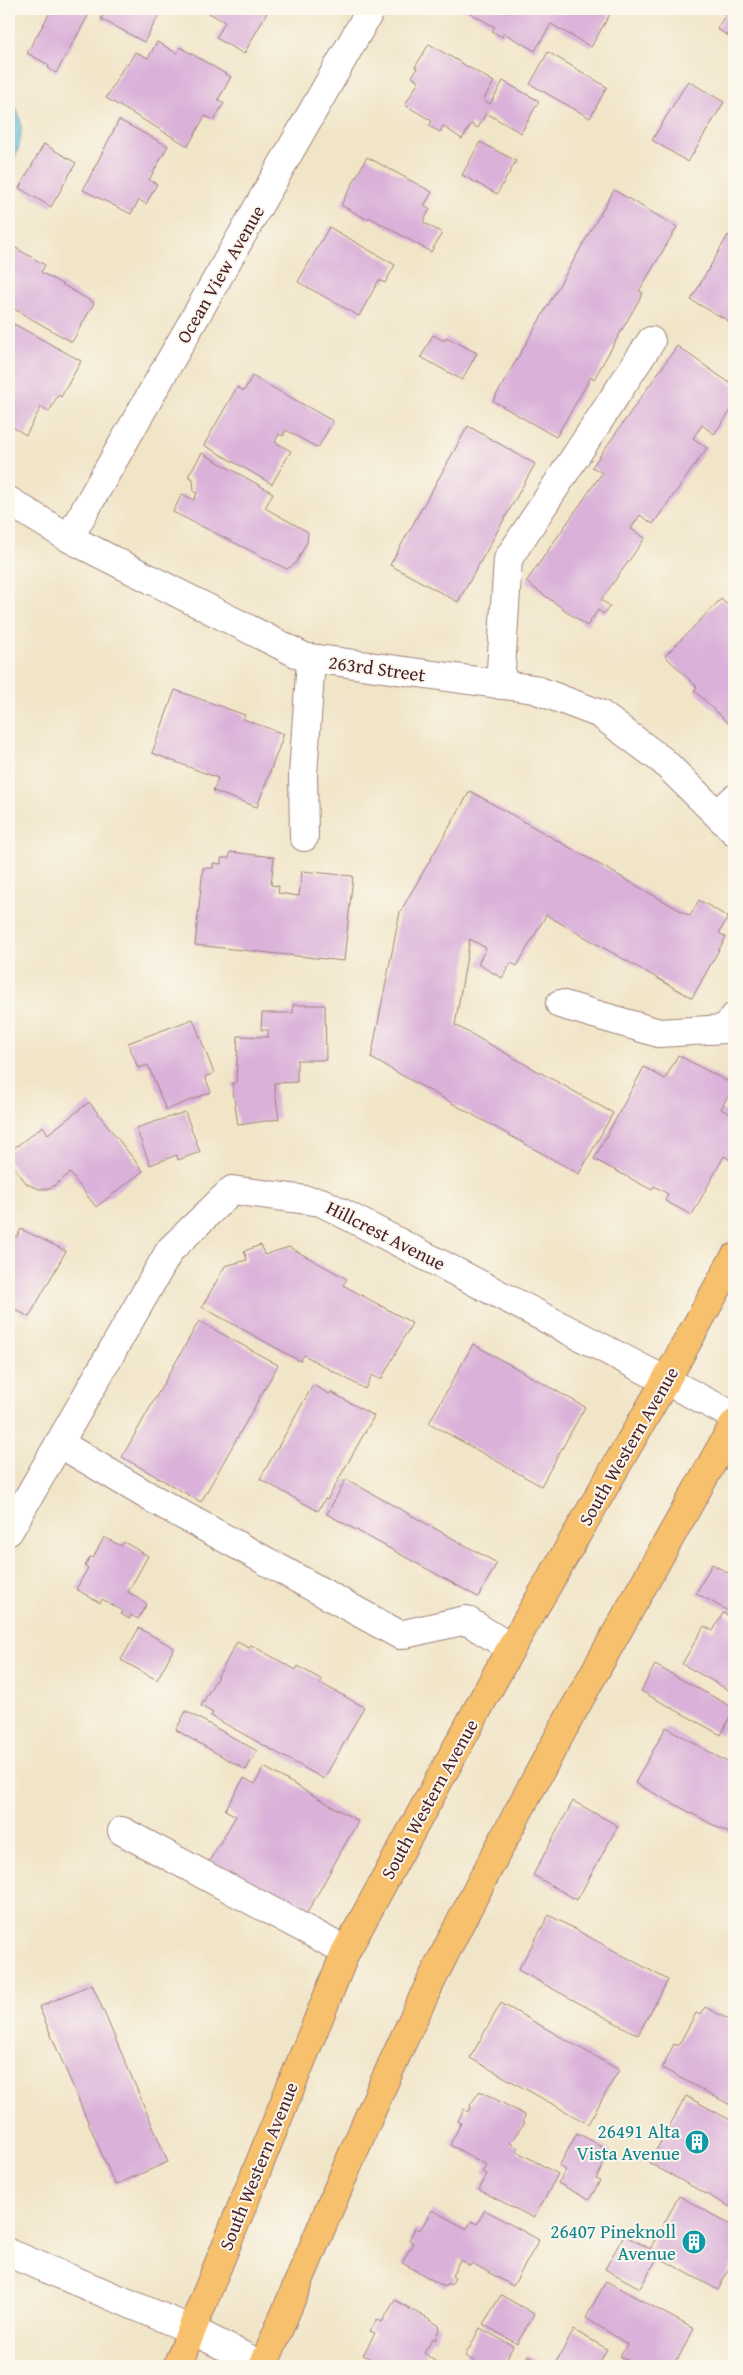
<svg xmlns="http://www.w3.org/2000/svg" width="743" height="2375" font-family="'Gentium Book Plus',serif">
<rect width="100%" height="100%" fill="#fbf7ec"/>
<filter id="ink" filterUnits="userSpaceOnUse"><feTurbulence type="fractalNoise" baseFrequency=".02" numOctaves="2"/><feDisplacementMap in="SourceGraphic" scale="10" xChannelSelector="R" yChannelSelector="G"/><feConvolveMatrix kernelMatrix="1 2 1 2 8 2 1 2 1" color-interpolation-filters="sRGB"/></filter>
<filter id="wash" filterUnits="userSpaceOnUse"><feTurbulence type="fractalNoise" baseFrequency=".0096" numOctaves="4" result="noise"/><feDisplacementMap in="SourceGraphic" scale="20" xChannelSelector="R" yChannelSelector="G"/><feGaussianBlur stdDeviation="1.12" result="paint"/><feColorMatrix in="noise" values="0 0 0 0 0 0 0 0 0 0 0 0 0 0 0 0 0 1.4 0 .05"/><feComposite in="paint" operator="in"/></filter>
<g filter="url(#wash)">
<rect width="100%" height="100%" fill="#f1e5c8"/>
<path fill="#55bcd2" stroke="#506e7e" d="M9,103C28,109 22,155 9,165Z"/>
<g id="blocks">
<path fill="#dab1d9" d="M52,9H92L56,73L48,68L49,65L27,53Z
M106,9H159L162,10L144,42L101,19Z
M202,9H269L244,54L216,38L225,22Z
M463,9H601L610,14L591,47L551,24L535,51L504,33L502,37L492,31L495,27Z
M729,9H734V39L717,29Z
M157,42L177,53L180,47L231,77L218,100L224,103L214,120L205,116L188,146L106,98L126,63L128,64L135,52L148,58Z
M429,44L494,82L483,100L490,104L503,81L539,101L521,133L486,113L478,128L471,124L462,139L443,126L440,132L429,126L432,121L405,105L419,81L412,77L417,68L415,67Z
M548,52L607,87L590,118L530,84Z
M688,81L724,102L688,162L652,140Z
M119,120L168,146L149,180L157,184L146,204L139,200L131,214L83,190Z
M480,142L516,161L497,194L462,175Z
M44,144L76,163L51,207L19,188Z
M367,157L432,192L424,206L430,209L423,222L442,233L431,252L369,217L368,220L341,205Z
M614,190L677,227L639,291L643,293L594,379L591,377L556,437L493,401Z
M329,227L395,265L385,283L379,280L359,316L298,282Z
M728,235L734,239V324L691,300Z
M16,248L45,265L41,272L94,303L72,342L9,306V252L12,254Z
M14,324L81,361L61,397L58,395L49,412L41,407L26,435L9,425V334Z
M433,335L444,341L446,337L477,353L462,380L421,357Z
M677,346L734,386V406L714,434L702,425L693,438L707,448L653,524L640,515L631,529L645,538L601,600L610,606L604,614L598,610L587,626L526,582L602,473L592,467Z
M252,376L333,421L318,448L286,430L283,436L279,434L275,442L291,451L272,484L204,445L237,387L244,391Z
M468,426L535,464L458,602L390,565Z
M202,453L273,493L265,508L308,532L307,542L296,563L287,569L173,512L182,494L194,500L197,493L194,492L193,479L188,476Z
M721,599L734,611V729L694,690L697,687L665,656Z
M175,690L245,715L243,719L284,734L257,807L213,791L218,778L152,753Z
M470,791L690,916L699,900L728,917L719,933L726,937L692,998L546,915L517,966L511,963L502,978L478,964L486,948L470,939L455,1025L613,1113L579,1174L371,1058L400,912Z
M230,852L274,857L271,885L279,886L278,893L299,896L302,871L353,876L344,961L195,945L203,868H213V863L221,864V858H229Z
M293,1005H325L326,1060H297V1082L274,1083L279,1119L238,1125L232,1083H236L238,1036L268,1037V1030H261L262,1013H293Z
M193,1019L214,1073L205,1077L211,1092L166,1110L148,1065L138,1068L128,1043Z
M678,1055L734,1085L721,1109L734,1116V1151L730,1160L724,1156L692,1215L665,1201L668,1194L654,1186L652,1190L594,1159L644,1067L665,1079Z
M89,1102L143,1171L96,1207L70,1173L50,1189H39L27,1184L9,1161V1152L43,1126L48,1134Z
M185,1112L200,1152L178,1160L177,1155L150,1165L136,1128Z
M21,1229L66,1251L29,1317L9,1306V1233L17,1237Z
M261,1245L264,1255L289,1247L347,1279L343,1285L412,1323L381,1380L372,1375L365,1389L304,1355L300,1361L202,1307L225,1266L247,1260L244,1251Z
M199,1321L278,1365L201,1502L122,1457Z
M473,1344L585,1407L541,1486L429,1423Z
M313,1385L329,1394L331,1392L374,1416L327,1500L325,1499L318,1511L260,1479Z
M346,1479L497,1563L478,1597L327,1514Z
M104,1537L121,1546L124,1542L148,1556L128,1592L147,1604L138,1619L131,1615L129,1619L121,1614L123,1611L102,1599L100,1603L76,1589L88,1568L85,1566L90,1557L93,1558Z
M712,1564L734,1576V1614L696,1593Z
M723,1613L734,1619V1693L682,1664L704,1626L713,1631Z
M139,1628L174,1648L157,1680L121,1660Z
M237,1642L249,1648L251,1645L296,1670L298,1666L322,1680L320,1683L364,1707L324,1779L211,1716L213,1713L201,1706Z
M655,1665L734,1708L721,1735L641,1691Z
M186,1711L257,1751L246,1770L176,1730Z
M666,1727L734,1766V1836L635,1783Z
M264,1767L358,1821L305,1917L208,1863L236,1816L225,1810L244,1778L255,1784Z
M573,1801L618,1826L577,1900L533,1875Z
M549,1915L668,1980L638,2035L518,1970Z
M92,1984L168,2162L115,2185L39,2007Z
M501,2003L619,2070L588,2124L470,2058Z
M705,2007L734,2022V2037L729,2045L734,2048V2107L662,2068L674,2044L678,2046L696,2013L700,2015Z
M480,2091L525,2115L523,2121L525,2122L510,2143L518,2148L516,2151L558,2174L534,2218L479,2190L487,2174L482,2172L487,2165L450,2145L461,2123L458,2121L464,2109L468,2112L471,2106L470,2105Z
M686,2096L734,2122V2209L649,2163Z
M577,2133L611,2151L596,2179L600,2181L589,2200L558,2183L566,2170L559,2166Z
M679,2196L734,2227V2260L718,2290L658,2257L640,2288L605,2269L624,2235L650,2249Z
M432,2210L467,2229L471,2221L477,2224L485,2210L539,2240L513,2286L472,2263L470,2266L460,2260L452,2276L455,2278L451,2285L448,2283L445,2287L402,2263L413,2243L409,2240L415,2228L420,2230Z
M606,2281L694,2329L674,2366H638L620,2356L627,2344L586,2318Z
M501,2295L534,2314L517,2344L483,2324Z
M395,2300L440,2326L435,2340L433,2338L424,2353L441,2366H383L363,2355L375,2333L370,2331L377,2319L382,2322Z
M480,2328L513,2346L503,2366H483L465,2356Z
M574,2330L607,2349L598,2366H564L556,2362Z
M528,2355L542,2362L539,2366H533L524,2361Z"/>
</g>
</g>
<g filter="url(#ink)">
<use href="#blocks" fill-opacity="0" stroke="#9e827a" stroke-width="1"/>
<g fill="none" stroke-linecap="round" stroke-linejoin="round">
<defs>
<path id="minor" d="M9,501L69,538L304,657L534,689L600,714L663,761L734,831
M69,538L371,9
M500,685L508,559L651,341
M717,814L734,799
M304,837L303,775L311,659
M560,1004L659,1033L725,1029L734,1017
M59,1443L148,1496L400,1635L466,1620L511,1648
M9,1531L170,1250L232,1190L321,1202L734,1416
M122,1831L346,1951
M9,2253L192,2330L263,2366"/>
<path id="major" d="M177,2366L346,1951L511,1648L666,1380L734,1258
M263,2366C323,2225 380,2082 449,1945C538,1768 637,1597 734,1424"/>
</defs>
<use href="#minor" stroke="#9e827a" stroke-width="30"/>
<use href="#major" stroke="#9e827a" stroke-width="30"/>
<use href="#minor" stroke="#fff" stroke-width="28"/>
<use href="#major" stroke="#f7c06c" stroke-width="28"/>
</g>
</g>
<defs>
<symbol id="building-disc" viewBox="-11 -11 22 22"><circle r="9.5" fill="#0f9aa8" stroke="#fbf7ec"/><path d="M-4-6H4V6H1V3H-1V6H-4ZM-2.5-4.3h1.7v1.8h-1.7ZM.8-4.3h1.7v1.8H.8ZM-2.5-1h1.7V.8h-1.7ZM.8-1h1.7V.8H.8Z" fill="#fff"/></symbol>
</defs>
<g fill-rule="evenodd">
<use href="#building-disc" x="683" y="2128" width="28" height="28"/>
<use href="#building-disc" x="680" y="2228" width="28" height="28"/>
</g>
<g text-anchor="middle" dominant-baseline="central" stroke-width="4" stroke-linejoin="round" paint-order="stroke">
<g font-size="19" fill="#4a1f2b" stroke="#fbf7ec">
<text transform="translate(220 274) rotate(-60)">Ocean View Avenue</text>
<text transform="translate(377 668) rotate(8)">263rd Street</text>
<text transform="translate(386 1235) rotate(27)">Hillcrest Avenue</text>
<text transform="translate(628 1446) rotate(-60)">South Western Avenue</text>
<text transform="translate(429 1799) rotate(-61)">South Western Avenue</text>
<text transform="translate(258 2166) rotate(-68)">South Western Avenue</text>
</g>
<g font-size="19" fill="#0d838f" stroke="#fbf7ec" text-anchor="end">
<text x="680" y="2131">26491 Alta<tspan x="680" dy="22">Vista Avenue</tspan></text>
<text x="676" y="2231">26407 Pineknoll<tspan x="676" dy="22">Avenue</tspan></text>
</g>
</g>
<rect width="743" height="2375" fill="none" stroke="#fbf7ec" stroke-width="30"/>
</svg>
